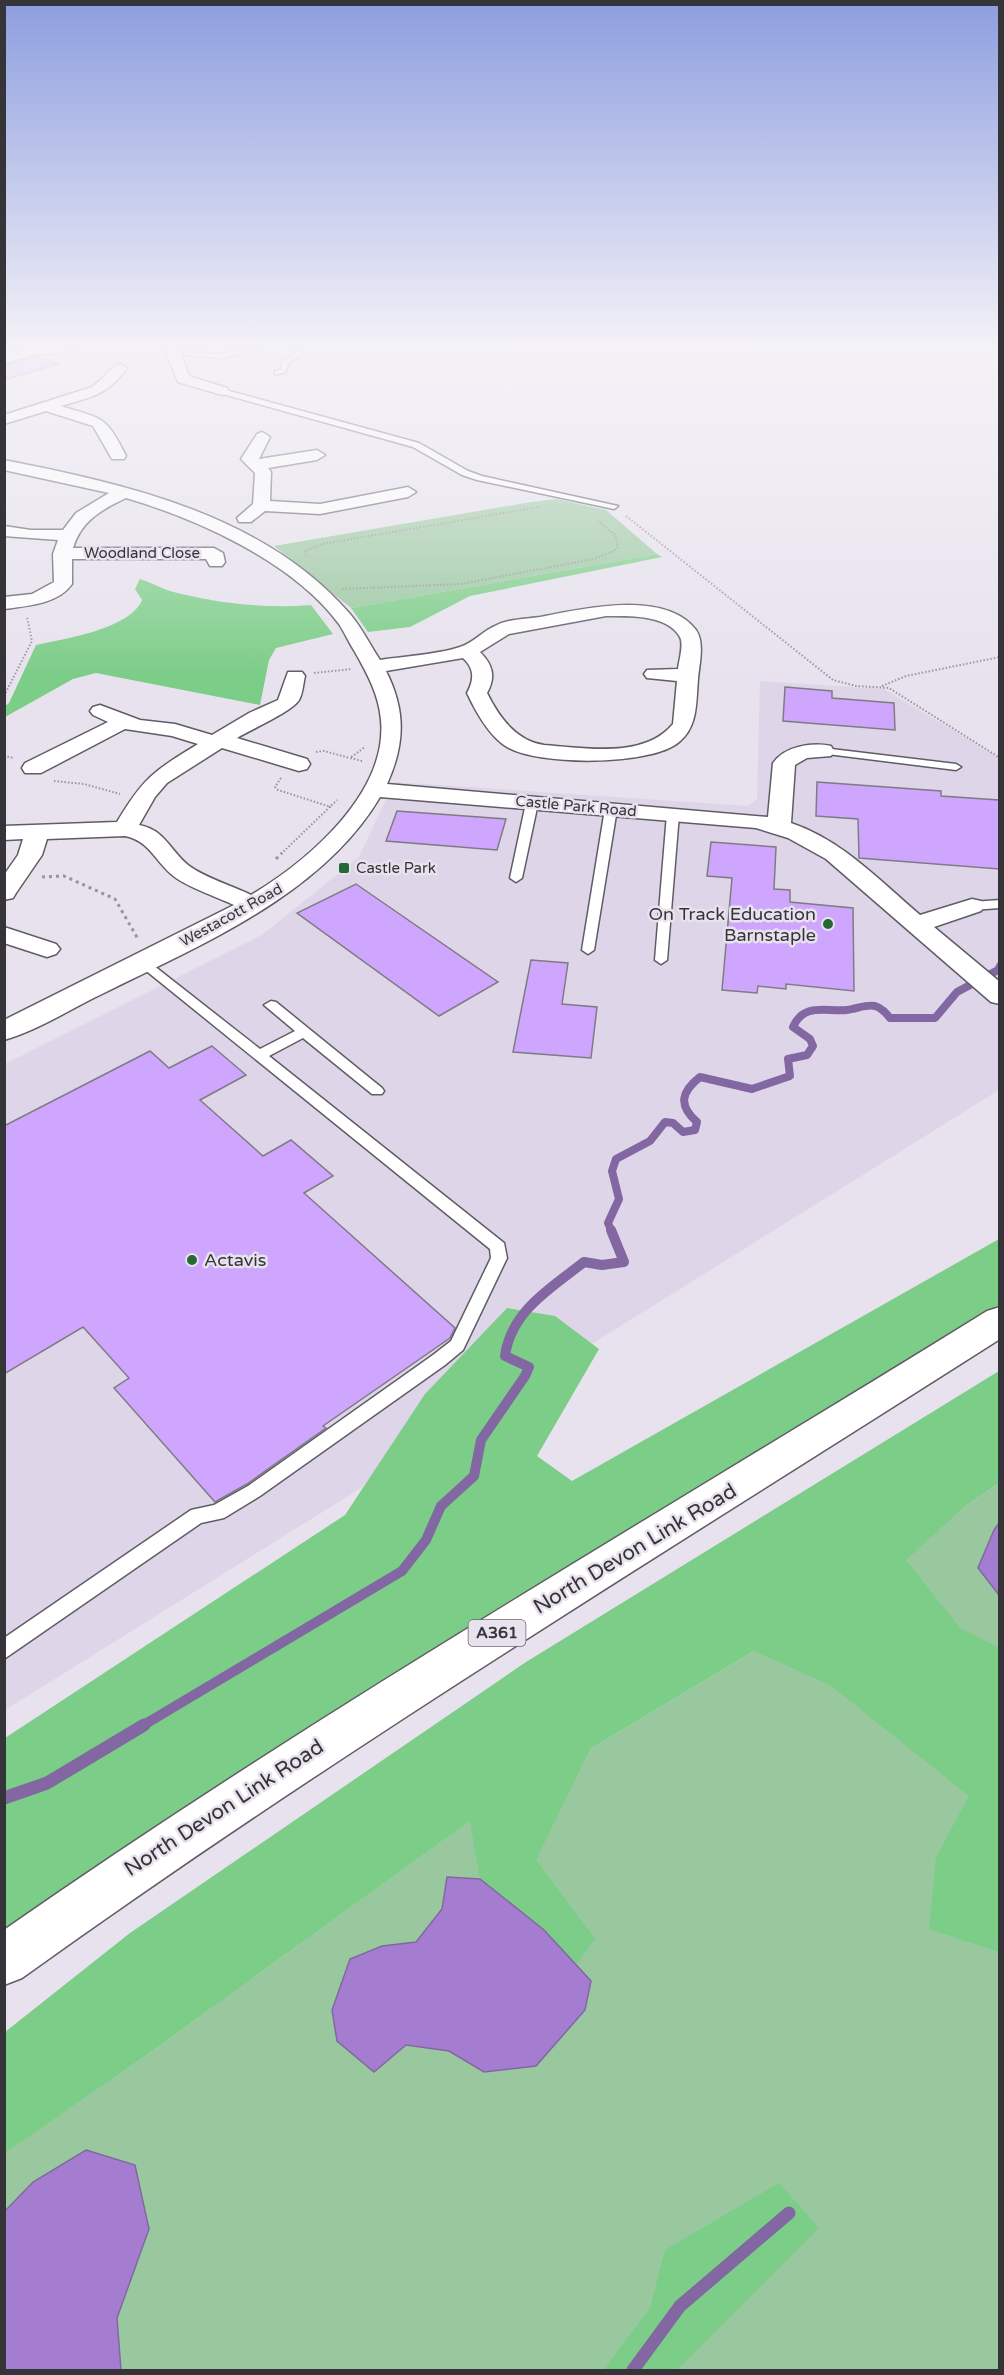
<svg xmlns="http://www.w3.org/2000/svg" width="1004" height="2375" font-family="'Varela Round',sans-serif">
<rect width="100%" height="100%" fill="#e7e2ed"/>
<path fill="#ded6e8" d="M760,681L884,689L999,758V1090L5,1710V1064L262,935L359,857L394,782L748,806L757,799Z"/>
<path fill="#99c89e" d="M557,499L606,510L657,554L351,608L274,546L531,502Z
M999,1483V2370H5L4,2153L137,2062L471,1820L754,1651Z"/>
<path fill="#7bcd87" d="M657,554L662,557L470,596L410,627L368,632L351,608Z
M140,579C150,582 160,588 170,591C215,603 265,609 311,605L333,634L276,648L269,660L260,705L96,673L73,679L5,717V706L9,703L36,645C64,639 130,629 142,600L135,589Z
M999,1239V1305L203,1798L5,1935V1738L345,1515L425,1394L507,1308L555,1316L599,1349L537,1456L572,1481Z
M999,1371V1483L964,1507L906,1560L960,1628L999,1648V1952L929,1929L936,1857L969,1796L830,1685L754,1651L590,1749L536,1860L595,1939L576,1965L544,1930L480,1879L470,1821L137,2062L5,2153V2032L130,1933L526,1662Z
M779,2183L819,2228L677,2370H603L650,2308L665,2250Z"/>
<path fill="#a57dd0" stroke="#8367a2" stroke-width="1.5" d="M999,1523V1595L978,1568L994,1530Z
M447,1877L480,1879L544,1930L591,1981L585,2010L536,2066L484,2072L449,2051L406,2045L374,2072L337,2041L332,2010L350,1959L382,1946L416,1942L442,1909Z
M86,2150L135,2165L149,2229L117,2318L121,2370H5V2211L33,2182Z"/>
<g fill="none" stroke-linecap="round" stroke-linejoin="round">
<path stroke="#8367a2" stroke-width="8" d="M612,1232L608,1223L619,1199L612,1171L616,1159L650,1141L665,1122L673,1123L683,1132L695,1130L697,1122C678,1105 681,1092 700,1077L752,1089L790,1076L788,1059L807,1055L813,1046L810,1039L793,1027C804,1002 826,1012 847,1010C857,1009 866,1004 875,1006C882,1008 886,1013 890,1018H935L957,992L998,970L1000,966"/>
<path stroke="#8367a2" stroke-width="10" d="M142,1726L402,1571L426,1540L441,1506L474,1476L481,1440L525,1376L529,1367L505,1356C511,1311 551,1288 584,1262L602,1265L624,1262L611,1230"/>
<path stroke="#8367a2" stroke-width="13" d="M4,1798L47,1783L144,1725
M633,2370L680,2306L789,2213"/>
</g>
<path fill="#cfa6fd" stroke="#7f7b84" stroke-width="1.5" d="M35,356L58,364L4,380V366Z
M785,687L832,691V698L894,703L895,730L783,721Z
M817,782L941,791V796L999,800V869L859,858L858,819L816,816Z
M397,811L506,819L497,850L386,841Z
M711,842L776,847L774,889L790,890V902L853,908L854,991L786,984V989L758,986L757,993L722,990L732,878L707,876Z
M356,884L498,982L439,1016L297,913Z
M531,960L568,963L562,1004L597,1007L591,1058L513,1052Z
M212,1046L246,1075L200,1100L263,1156L291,1140L333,1176L304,1193L455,1328L450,1338L323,1426L326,1428L247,1484L215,1502L114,1388L129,1378L83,1327L4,1374V1126L150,1051L169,1068Z"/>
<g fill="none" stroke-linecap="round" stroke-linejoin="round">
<defs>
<path id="service" d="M252,347H262L223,358L172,354L175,352L223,354Z
M291,347L302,350V355L288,363L286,372L275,375V371L281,370L283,361L296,354Z
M222,389L419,443L468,471L482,476L618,506L614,509L477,480L462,475L413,447L219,393Z
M823,748L956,764L961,767L956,770L819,753V749Z
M532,800L538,803L522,878L516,882L510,878L526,803Z
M611,806L617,809L594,950L588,954L582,950L605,809Z
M673,811L679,814L667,960L661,964L655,960L667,814Z
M1000,900V908L972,910L966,906L972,902Z
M144,958L260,1049L295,1031L264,1005L271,1001L276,1002L382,1088L384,1091L382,1094H372L303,1038L269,1056L504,1243L507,1258L463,1350L445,1365L260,1496L224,1518L201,1523L4,1659V1638L191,1510L214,1505L248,1486L433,1355L451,1341L491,1258L490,1249L139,965L138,962L139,959Z"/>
<path id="minor" d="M31,347H71L73,349L66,353L35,354L4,364V355Z
M164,347H178L189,376L227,388L229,391L227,394L222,395L178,382Z
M120,364L127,368C108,395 91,397 61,406C102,419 106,415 126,456L124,459H112L93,426L46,411L4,424V415L92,387C102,381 111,366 120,364Z
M262,432L270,437L259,459L317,450L325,455L317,460L268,468L271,472L270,501L320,504L408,487L416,492L408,497L320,514L265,511L251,522H239L237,518L253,504L255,473L241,459L257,434Z
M4,460C126,484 265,515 350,614C362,628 370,645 380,660C405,656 436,655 460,647C473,643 483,631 495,626C508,619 526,619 540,617C582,609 665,589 696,630C705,643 699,665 698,679C696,702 698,727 679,742C651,766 538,766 507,747C489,736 476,712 467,693C474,680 475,669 463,658L386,671C406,711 405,744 387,784L768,817L773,763C785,746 812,742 831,746L834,751L831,756L807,758L795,765L791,823C842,840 880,881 920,915L972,899L981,901L984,906L981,911L934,927L1000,982V1004L991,1002L826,859L788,838L756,828L380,797C322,895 202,944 104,993C72,1008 39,1030 4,1040V1020L234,905C217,897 184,886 171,874C154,859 149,841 125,836L47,839L42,855L16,893L13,898L4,900V875L18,855L23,839L4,840V826L117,822C144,777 154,771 198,744L172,736L125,729L41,773H25L22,768L25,763L108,722L93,715L90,711L93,707L100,705L140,720L175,724L212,735L249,713L278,700L288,672H302L305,676C303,684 303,693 299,700C293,711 250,730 237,738L307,759L310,764L307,769L299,771L222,748L167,783L155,797L139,825C165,830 169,849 188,865C203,877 233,886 251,895C308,861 388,793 381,720C379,695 367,673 355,652C349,643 345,633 339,624C293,562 198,519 126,498C101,510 81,521 73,548H214L223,553L225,562L222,566H210L206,559H72V584C58,604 27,606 4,609V597L32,594L54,582L53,554L58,540L4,536V526L31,530H63L76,513L109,493L4,470ZM606,616C628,616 667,614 680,637C684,645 679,660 678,669L647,670L644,674L647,678L677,681L673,724C644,759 585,748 544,745C516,741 499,717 487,693C496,677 493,665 480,652L509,634Z
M4,927L56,944L60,949L56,954L47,957L4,943Z"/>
<path id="trunk" d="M1000,1307V1339C671,1549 338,1751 22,1978L4,1985V1930C322,1708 658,1515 987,1311Z"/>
</defs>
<use href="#service" stroke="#605c65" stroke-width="3"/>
<use href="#minor" stroke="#605c65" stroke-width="3"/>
<use href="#trunk" stroke="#605c65" stroke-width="3"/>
<path stroke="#97949c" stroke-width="2" stroke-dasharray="1.5 2" stroke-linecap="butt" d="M626,516L833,680L856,686L889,688L1000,758
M306,556L305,551L322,544L539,507
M342,589L461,584L594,559L614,551L618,546L615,535L598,521
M314,673L352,669
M882,686L906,676L1000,657
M4,696L32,641L27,617
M316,752L324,751L350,758
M4,756L14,758
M362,761L350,758L365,747
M281,778L275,787L278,790L331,807
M54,781L84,784L120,794
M281,854L337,800"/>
<path stroke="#97949c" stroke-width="3" stroke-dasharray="3 4" stroke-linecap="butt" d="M276,859L282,853
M42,877L64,876L115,899L138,939"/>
<use href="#service" fill="#fff" fill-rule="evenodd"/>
<use href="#minor" fill="#fff" fill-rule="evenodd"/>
<use href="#trunk" fill="#fff" fill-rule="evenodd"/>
</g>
<linearGradient id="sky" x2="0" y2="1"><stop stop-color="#8d9ede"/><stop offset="0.51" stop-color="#f4f2f7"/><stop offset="1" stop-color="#f4f2f7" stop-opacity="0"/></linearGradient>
<rect width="1004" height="679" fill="url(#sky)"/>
<g fill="#246833" stroke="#e7e2ed" stroke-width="2">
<rect x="338" y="862" width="12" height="12" rx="3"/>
<circle cx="828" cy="924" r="6"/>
<circle cx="192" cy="1260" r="6"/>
</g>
<g text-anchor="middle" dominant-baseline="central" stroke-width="5" stroke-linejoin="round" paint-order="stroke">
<g font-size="15" fill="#353438" stroke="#e7e2ed">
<text x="142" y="553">Woodland Close</text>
<text transform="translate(576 806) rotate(5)">Castle Park Road</text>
<text transform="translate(231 915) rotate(-29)">Westacott Road</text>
</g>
<g font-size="15" fill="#353438" stroke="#e7e2ed" text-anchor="start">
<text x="356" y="868">Castle Park</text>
</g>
<rect fill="#e7e2ed" stroke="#6a686e" stroke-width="1.5" x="468.5" y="1620" width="57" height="26" rx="4.5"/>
<g font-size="16" font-weight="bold" fill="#353438">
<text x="497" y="1633">A361</text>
</g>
<g font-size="18" fill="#353438" stroke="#e7e2ed" text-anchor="end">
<text x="816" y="914">On Track Education<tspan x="816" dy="21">Barnstaple</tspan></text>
<text x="204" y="1260" text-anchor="start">Actavis</text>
</g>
<g font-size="21" fill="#353438" stroke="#e7e2ed">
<text transform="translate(635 1549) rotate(-31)">North Devon Link Road</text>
<text transform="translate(224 1808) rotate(-33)">North Devon Link Road</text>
</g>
</g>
<rect width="1004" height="2375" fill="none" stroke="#353438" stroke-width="12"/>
</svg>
